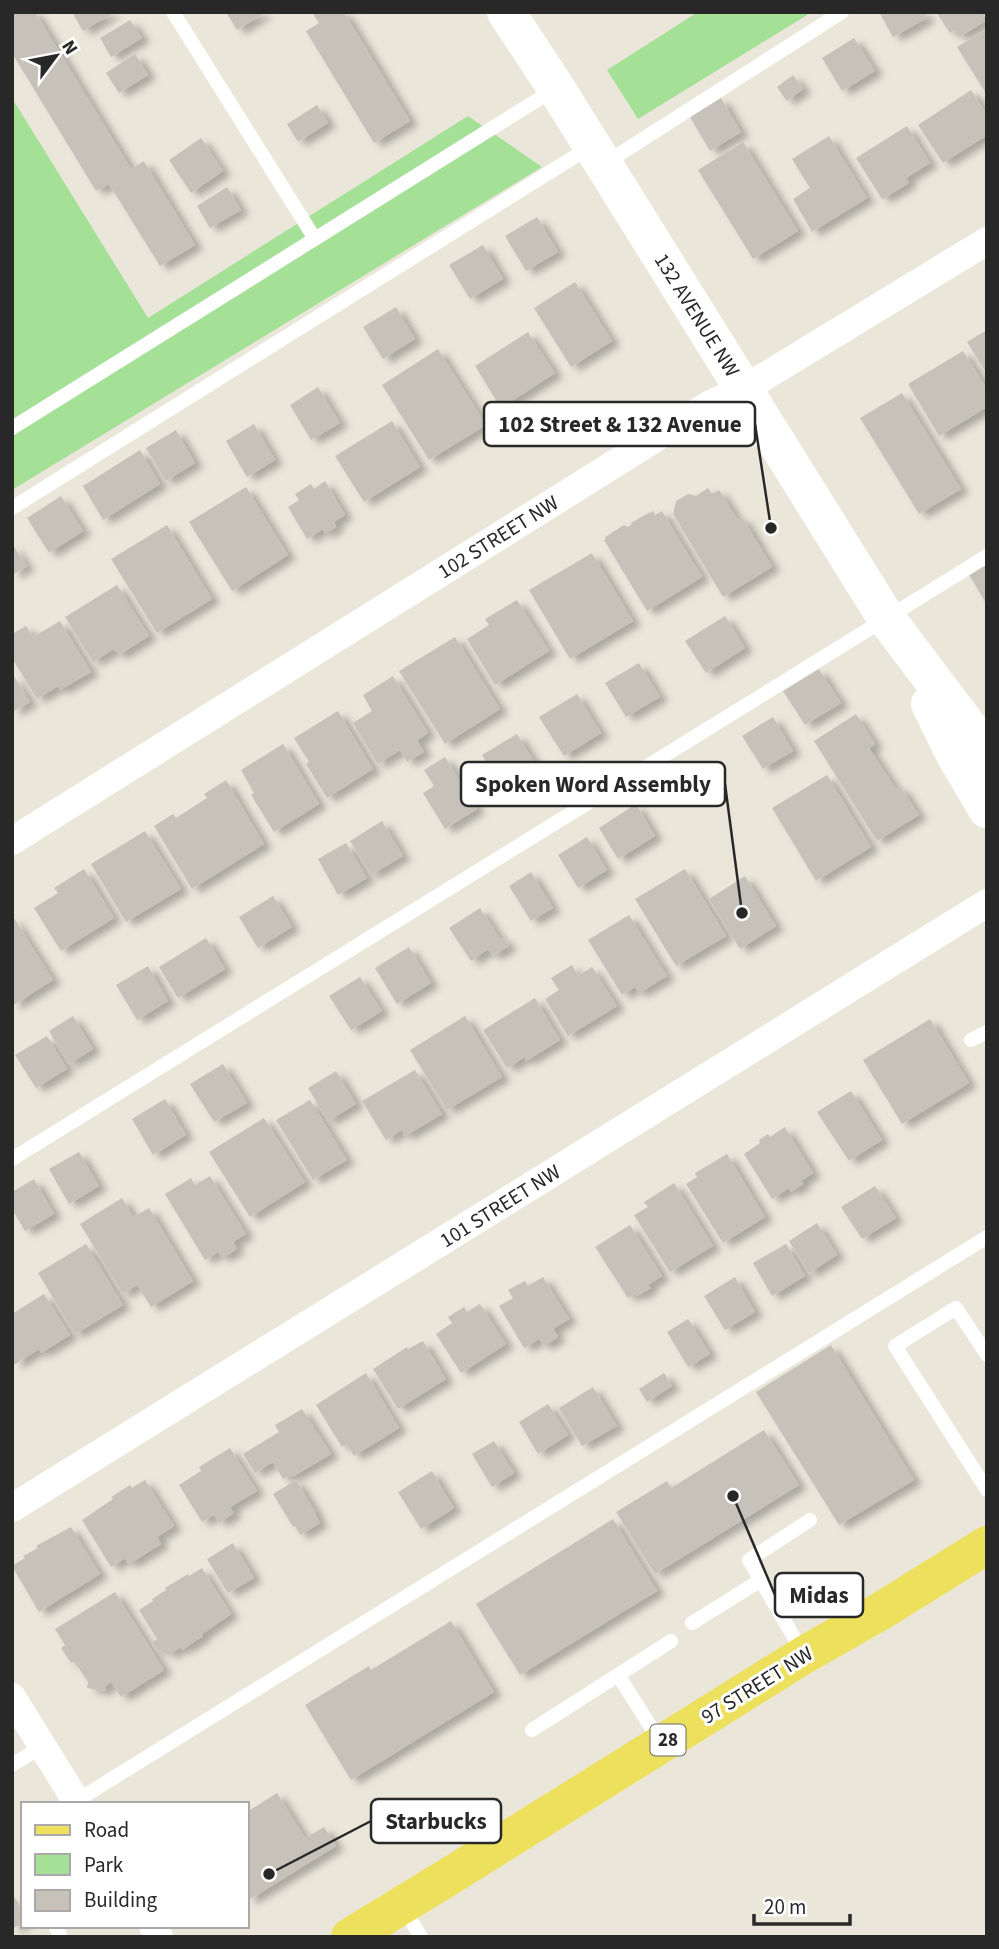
<svg xmlns="http://www.w3.org/2000/svg" width="999" height="1949" font-family="'Source Sans 3',sans-serif">
<defs>
<filter id="shadow"><feDropShadow dx="8" dy="4.5" stdDeviation="3.5" flood-color="#0004"/></filter>
</defs>
<rect width="100%" height="100%" fill="#eae6da"/>
<path fill="#a5e097" d="M698,12H812L638,119L607,70Z
M12,98L148,318L468,116L542,167L12,490Z"/>
<path fill="#c6c2b9" filter="url(#shadow)" d="M12,12H35L131,169L144,161L195,245L160,266L109,184L96,191L12,53Z
M72,12H114L83,31Z
M226,12H266L237,30Z
M312,12H344L410,121L374,143L306,31L319,23Z
M879,12H924L927,18L893,37Z
M936,12H982L987,20L959,37L955,30L950,33Z
M130,20L142,38L111,57L100,38Z
M987,29V95L957,47Z
M854,38L875,71L842,91L822,58Z
M135,54L148,75L119,93L106,73Z
M793,75L803,89L787,101L777,87Z
M971,90L987,115V135L943,163L918,125Z
M721,98L741,132L710,151L690,117Z
M317,105L328,123L298,142L287,124Z
M907,126L930,163L906,178L909,183L882,199L856,158Z
M829,136L867,198L812,232L793,199L810,188L792,159Z
M201,138L223,171L191,193L169,160Z
M743,142L798,231L753,259L698,170Z
M227,187L241,210L210,228L197,206Z
M537,217L558,252L526,271L505,236Z
M483,245L503,279L470,299L449,265Z
M575,282L612,341L571,367L534,308Z
M396,307L415,339L383,359L363,327Z
M987,330V374L967,342Z
M528,332L555,373L501,408L475,366Z
M438,349L486,425L429,460L382,385Z
M963,351L987,389V407L939,436L908,384Z
M318,387L340,423L311,440L290,405Z
M902,393L961,489L919,514L860,418Z
M392,421L420,467L364,502L335,456Z
M254,424L275,460L247,477L226,441Z
M176,430L195,463L166,481L146,448Z
M140,450L160,484L103,520L83,486Z
M325,481L345,515L334,522L336,527L325,534L323,529L307,539L288,507L299,500L295,494L311,484L314,489Z
M246,487L288,555L232,591L189,522Z
M708,488L712,494L719,490L738,520L742,517L772,567L723,597L673,514L676,501L688,494L696,496Z
M61,496L83,531L49,553L27,518Z
M653,511L655,515L662,511L702,577L647,611L604,540L606,539L605,537L624,525L628,527L632,524L631,523L650,512L651,513Z
M167,525L212,599L157,633L111,559Z
M12,544L27,566L12,575Z
M592,553L633,621L570,659L529,590Z
M987,561V605L968,573Z
M117,585L149,636L119,655L114,649L93,662L65,617Z
M517,600L549,651L495,685L467,639L489,625L485,619Z
M725,616L745,648L706,673L685,641Z
M60,621L91,672L60,690L58,686L37,699L12,658V634L26,626L33,637Z
M455,637L500,709L445,744L399,671Z
M639,663L660,697L626,717L605,683Z
M819,669L841,703L805,725L783,691Z
M12,673L30,702L12,712Z
M393,676L428,733L417,740L424,752L407,762L400,750L378,764L353,723L372,711L363,695Z
M577,694L601,733L564,756L539,717Z
M338,711L373,769L327,798L306,764L309,762L294,738Z
M856,714L875,744L869,748L896,789L900,786L919,815L877,841L814,741Z
M773,717L793,751L763,769L742,736Z
M517,734L538,768L503,790L482,755Z
M283,744L319,804L274,832L251,795L254,793L241,770Z
M445,757L477,809L445,829L423,793L434,786L424,770Z
M827,775L871,847L816,881L772,808Z
M226,780L264,844L192,889L154,826L173,814L176,818L207,798L204,794Z
M636,804L655,836L618,859L599,828Z
M382,821L403,856L371,875L350,841Z
M145,831L181,889L126,922L91,864Z
M587,837L607,870L578,888L558,855Z
M346,843L367,878L338,895L318,859Z
M84,869L114,918L61,951L34,908L58,893L54,888Z
M685,869L726,936L676,966L635,899Z
M531,872L553,908L531,921L509,886Z
M745,876L776,926L740,949L709,899Z
M273,896L292,927L258,948L239,917Z
M480,908L501,940L504,938L509,946L493,956L488,949L471,961L449,928Z
M12,915L53,980L12,1006Z
M629,915L667,976L639,993L635,987L622,995L588,940Z
M206,938L225,969L178,998L159,967Z
M409,947L431,983L397,1004L375,968Z
M572,965L578,976L592,967L617,1006L568,1036L545,999L559,990L551,978Z
M148,966L168,1001L137,1020L116,985Z
M360,977L382,1011L351,1030L329,996Z
M535,998L560,1040L526,1061L525,1057L507,1068L483,1030Z
M73,1016L93,1049L69,1064L49,1031Z
M465,1016L502,1077L447,1110L410,1050Z
M930,1019L969,1083L902,1124L863,1060Z
M47,1036L67,1069L36,1088L15,1055Z
M223,1064L247,1103L214,1122L190,1084Z
M415,1070L442,1114L405,1136L402,1130L386,1140L362,1101Z
M336,1071L356,1104L328,1121L308,1088Z
M851,1091L882,1140L849,1161L817,1112Z
M165,1099L186,1135L153,1155L132,1119Z
M310,1100L347,1160L313,1180L276,1120Z
M264,1118L305,1182L250,1217L209,1152Z
M785,1127L813,1173L801,1181L803,1184L791,1192L789,1188L772,1199L744,1154L760,1143L759,1140L768,1134L770,1137Z
M79,1152L99,1186L69,1204L49,1169Z
M727,1154L765,1217L723,1243L686,1184L697,1177L695,1173Z
M210,1176L246,1234L233,1242L237,1249L222,1258L218,1252L205,1260L165,1194L191,1178L195,1185Z
M34,1179L54,1214L25,1231L12,1209V1192Z
M674,1183L713,1246L670,1272L634,1215L648,1207L644,1202Z
M875,1186L896,1218L862,1239L841,1207Z
M122,1198L133,1217L149,1208L193,1281L151,1307L137,1285L123,1294L80,1224Z
M817,1223L837,1255L809,1273L789,1241Z
M630,1225L662,1276L648,1285L651,1288L637,1296L635,1293L628,1298L595,1247Z
M86,1244L123,1305L75,1334L38,1273Z
M786,1244L805,1276L772,1296L753,1263Z
M543,1277L569,1319L553,1329L558,1337L544,1346L539,1339L524,1348L499,1306L513,1298L508,1290L525,1281L528,1286Z
M735,1277L755,1312L725,1330L704,1296Z
M44,1294L70,1335L41,1353L39,1349L14,1365L12,1314Z
M480,1304L506,1344L461,1373L436,1334L452,1323L448,1317L464,1307L467,1312Z
M688,1319L710,1354L688,1367L667,1332Z
M423,1341L446,1379L398,1409L373,1369L407,1347L408,1349Z
M831,1345L914,1480L839,1525L756,1392Z
M366,1373L399,1428L354,1456L347,1444L342,1447L316,1405Z
M664,1373L672,1386L647,1402L639,1389Z
M593,1387L617,1426L582,1446L559,1408Z
M548,1404L568,1435L538,1454L519,1422Z
M302,1409L331,1454L292,1477L291,1475L283,1479L273,1462L255,1473L243,1454L279,1432L275,1425Z
M764,1430L799,1485L655,1574L616,1512L667,1481L671,1488Z
M494,1441L514,1473L492,1487L472,1454Z
M230,1448L257,1491L230,1507L234,1513L219,1523L214,1515L202,1522L179,1485L201,1471L199,1467Z
M432,1471L454,1508L421,1529L398,1492Z
M145,1480L174,1526L157,1537L161,1544L129,1564L125,1558L111,1567L82,1520L113,1499L111,1497L130,1485L132,1488Z
M296,1480L316,1513L315,1514L320,1523L300,1535L295,1526L293,1527L273,1494Z
M613,1519L657,1591L520,1675L476,1604Z
M71,1527L100,1574L39,1612L12,1566L25,1558L23,1556L38,1548L36,1546Z
M233,1543L254,1578L228,1593L207,1559Z
M202,1568L231,1614L202,1634L203,1636L182,1650L181,1647L168,1655L164,1648L158,1652L152,1642L157,1639L139,1610L153,1601L152,1599L166,1590L165,1588L188,1574L189,1576Z
M115,1592L164,1670L121,1697L111,1682L106,1686L105,1691L87,1688L88,1682L74,1661L71,1663L61,1648L65,1645L55,1629Z
M451,1621L494,1692L351,1780L305,1705L369,1666L371,1670Z
M277,1793L305,1838L324,1827L336,1846L247,1901V1812Z
M12,1894L23,1910V1923L12,1929Z"/>
<g fill="none" stroke-linecap="round" stroke-linejoin="round">
<path stroke="#fff" stroke-width="14" d="M173,12L315,239
M604,164L842,12
M12,428L555,89
M12,508L590,147
M971,1040L987,1032
M12,1159L987,556
M987,1355L956,1308L895,1346L987,1490
M692,1623L761,1580
M803,1653L749,1560L810,1520
M532,1730L618,1675
M661,1743L618,1675L671,1641
M12,1765L43,1746
M76,1801L987,1237
M403,1908L421,1937
M55,1926L61,1937"/>
<path stroke="#fff" stroke-width="28" d="M12,841L710,404L744,389L987,241
M12,1508L987,903
M12,1697L78,1804
M153,1926L159,1937"/>
<path stroke="#fff" stroke-width="38" d="M506,12L556,88L886,618L987,752
M930,704L954,753L987,809"/>
<path stroke="#ede05c" stroke-width="38" d="M350,1937L453,1874L804,1655L881,1611L987,1545"/>
</g>
<g text-anchor="middle" dominant-baseline="central" stroke-width="6" stroke-linejoin="round" paint-order="stroke">
<rect fill="#fff" stroke="#686868" stroke-width="2" x="650.5" y="1724.5" width="35" height="31" rx="5"/>
<g font-size="19" font-weight="bold" fill="#282828">
<text x="668" y="1740">28</text>
</g>
<g font-size="21" fill="#282828" stroke="#fff">
<text transform="translate(697 315) rotate(58)">132 AVENUE NW</text>
<text transform="translate(498 537) rotate(-32)">102 STREET NW</text>
<text transform="translate(500 1206) rotate(-32)">101 STREET NW</text>
<text transform="translate(757 1685) rotate(-32)">97 STREET NW</text>
</g>
</g>
<path fill="none" stroke="#282828" stroke-width="2.5" d="M771 528L755 424M742 913L725 784M733 1496L775 1595M269 1874L371 1821"/>
<g fill="#282828" stroke="#fff" stroke-width="2.5">
<circle cx="771" cy="528" r="7"/>
<circle cx="742" cy="913" r="7"/>
<circle cx="733" cy="1496" r="7"/>
<circle cx="269" cy="1874" r="7"/>
</g>
<g fill="#fff" stroke="#282828" stroke-width="2.5">
<rect x="484" y="402" width="271" height="44" rx="7"/>
<rect x="461" y="762" width="264" height="44" rx="7"/>
<rect x="775" y="1573" width="88" height="44" rx="7"/>
<rect x="371" y="1799" width="130" height="44" rx="7"/>
</g>
<g font-size="23" text-anchor="middle" font-weight="bold" fill="#282828">
<text x="620" y="432">102 Street &amp; 132 Avenue</text>
<text x="593" y="792">Spoken Word Assembly</text>
<text x="819" y="1603">Midas</text>
<text x="436" y="1829">Starbucks</text>
</g>
<rect width="999" height="1949" fill="none" stroke="#282828" stroke-width="28"/>
<rect x="21" y="1802" width="228" height="126" fill="#ffffff" stroke="#a9a9a9" stroke-width="2"/>
<rect x="35" y="1825" width="35" height="10" fill="#ede05c" stroke="#a9a9a9" stroke-width="2"/>
<text x="84" y="1837" font-size="21" fill="#282828">Road</text>
<rect x="35" y="1854" width="35" height="21" fill="#a5e097" stroke="#a9a9a9" stroke-width="2"/>
<text x="84" y="1872" font-size="21" fill="#282828">Park</text>
<rect x="35" y="1890" width="35" height="21" fill="#c6c2b9" stroke="#a9a9a9" stroke-width="2"/>
<text x="84" y="1907" font-size="21" fill="#282828">Building</text>
<g transform="translate(56 56) rotate(58)" stroke="#ffffff" stroke-width="5" paint-order="stroke">
<path d="M0-5L12 26L0 18L-12 26Z" fill="#282828"/>
<text y="-10" font-size="19" font-weight="bold" text-anchor="middle" fill="#282828">N</text>
</g>
<path d="M754 1914v10h96v-10" fill="none" stroke="#282828" stroke-width="3.5"/>
<text x="764" y="1914" font-size="21" fill="#282828" stroke="#ffffff" stroke-width="5" paint-order="stroke">20 m</text>
</svg>
